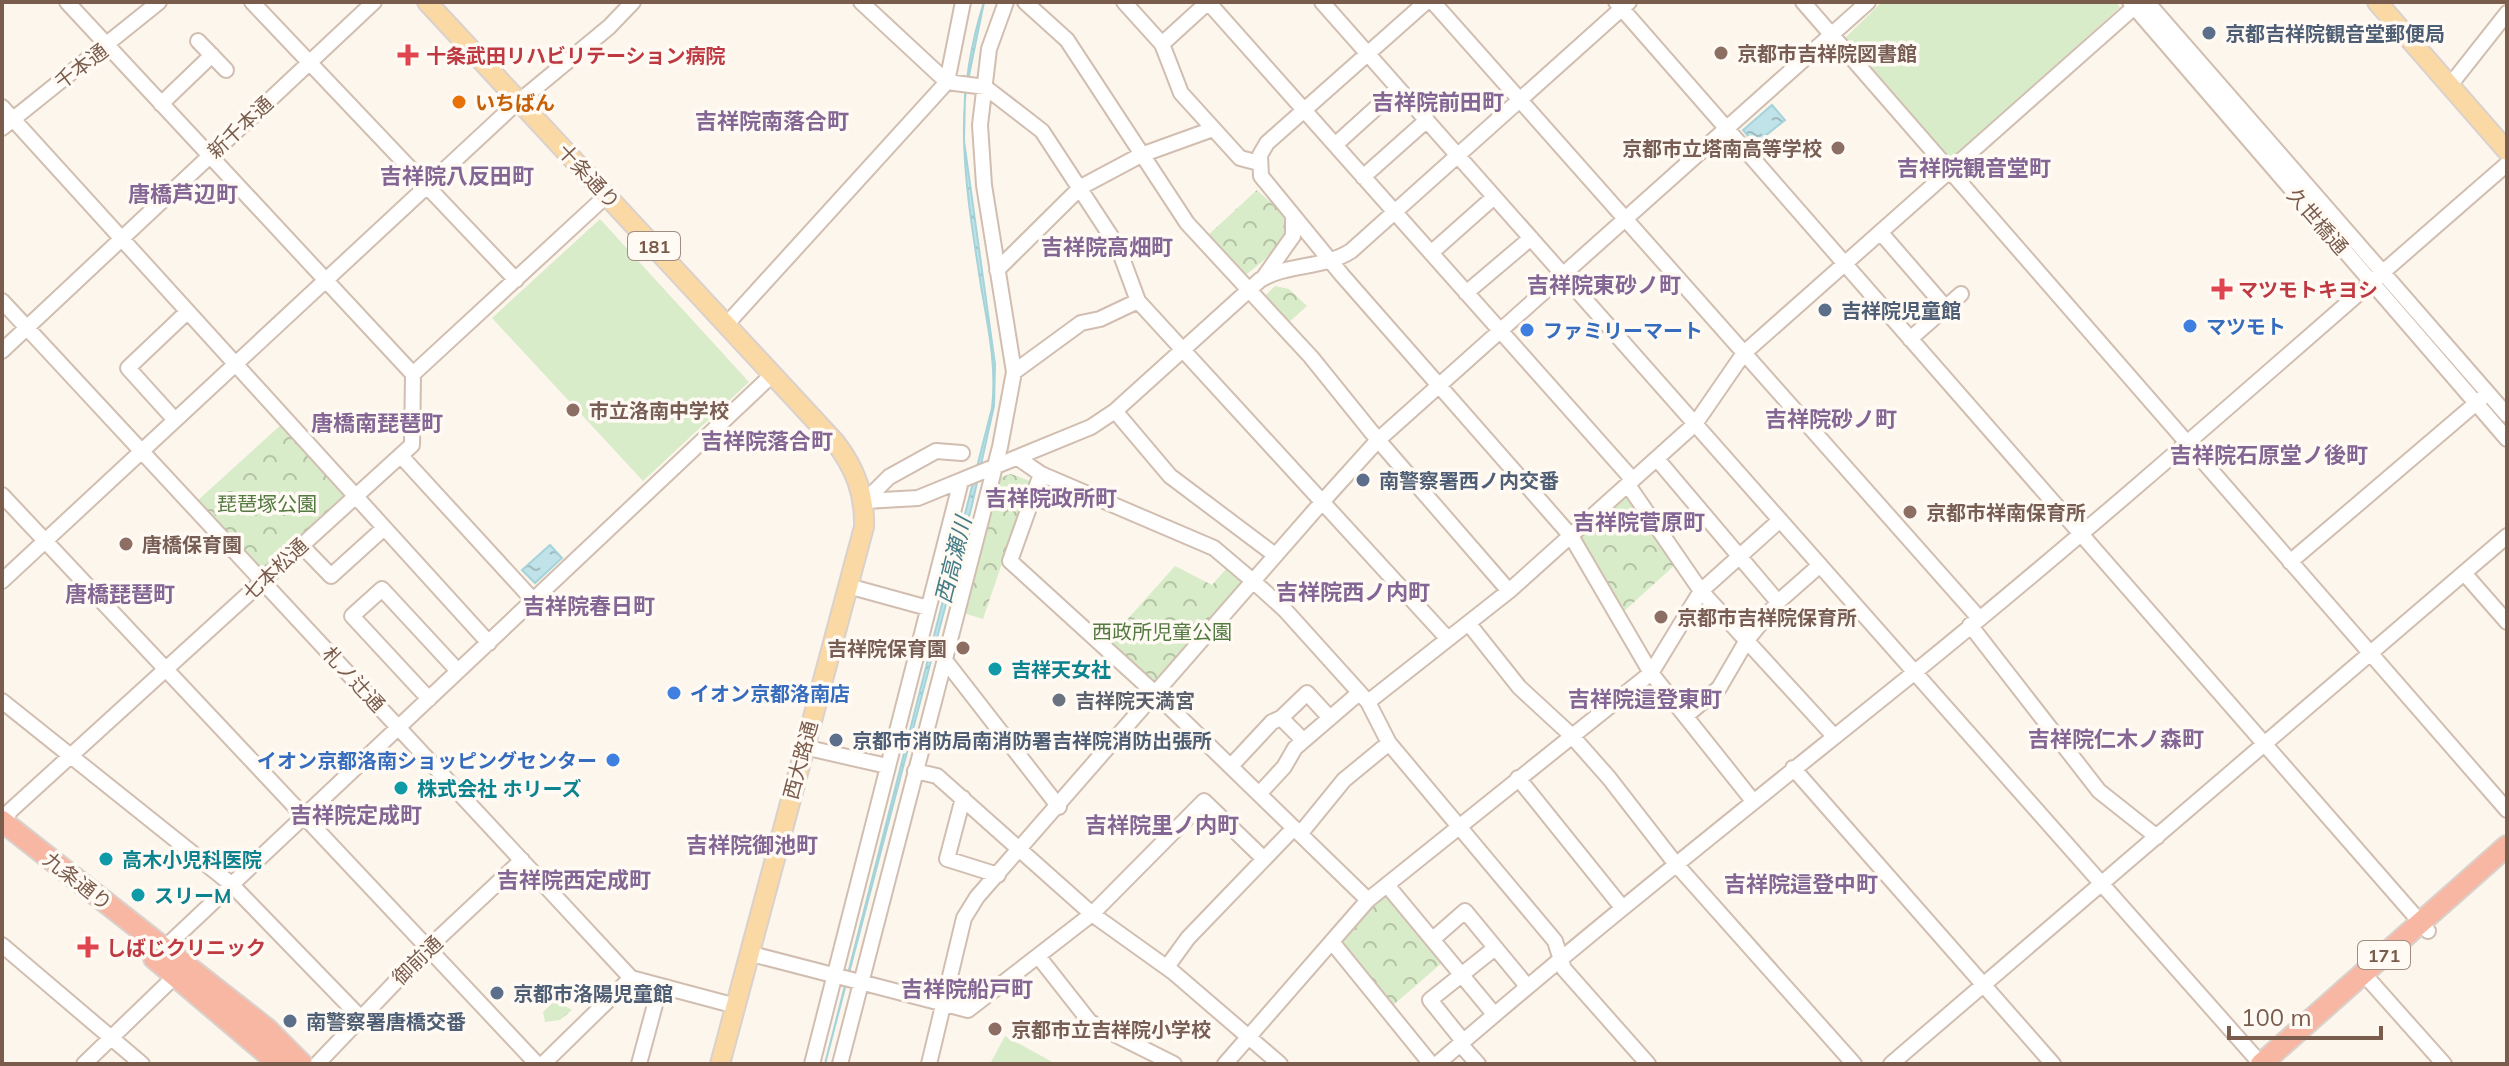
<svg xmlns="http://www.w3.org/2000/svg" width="2509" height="1066" font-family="Mulish,'Noto Sans JP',sans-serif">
<defs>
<pattern id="forest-crowns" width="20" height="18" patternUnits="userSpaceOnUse" patternTransform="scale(2)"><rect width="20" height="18" fill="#d8ecc9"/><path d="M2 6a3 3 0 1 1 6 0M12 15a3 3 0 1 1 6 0" fill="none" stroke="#b4c2a5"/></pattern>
<pattern id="water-ripples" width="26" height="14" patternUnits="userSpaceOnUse" patternTransform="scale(2)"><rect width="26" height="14" fill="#bfe3e8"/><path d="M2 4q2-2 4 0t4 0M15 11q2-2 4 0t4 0" fill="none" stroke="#a0bbbe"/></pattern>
</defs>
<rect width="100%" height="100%" fill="#fdf6ec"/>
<path fill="url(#forest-crowns)" d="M1257,190C1265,198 1280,209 1284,219C1294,241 1259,263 1245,276L1206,237Z
M1275,286L1289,289L1307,306L1286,325L1263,298Z
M283,423L345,491V496L267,572H262L196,502Z
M1011,474L1030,481L983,619L960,612L995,479Z
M1623,496L1632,497L1676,564L1622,613L1580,540L1582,533Z
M1175,566L1212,585L1226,569L1242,582L1243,588L1160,684H1153L1108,641Z
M1384,893L1444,961L1390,1008L1342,945V939Z
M551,986L556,991L554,995L528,1005L527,1001L543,987Z
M555,1000L572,1010L560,1020L545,1022L543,1012Z"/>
<path fill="#d8ecc9" d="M1882,2H2116L2120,7L1955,157L1948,156L1845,38Z
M600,219L749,382L643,481L492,318Z
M1005,1036L1056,1064H990Z"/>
<path fill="url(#water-ripples)" stroke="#a5d3da" stroke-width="2" d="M984,2L965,95L964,141L995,364L994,406L972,505L825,1064L992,408C997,367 988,327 981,286C965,182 951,105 984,2Z
M1772,105L1785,120L1755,144L1743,130Z
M550,545L562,558L535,583L522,570Z"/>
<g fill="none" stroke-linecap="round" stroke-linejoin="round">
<defs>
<path id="minor" d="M67,2L413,374
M252,2L516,280
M861,2L947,82L985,87L1042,131L1118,247L1138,301L1448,639
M1025,2L1067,40L1187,223L1311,357L1378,440L1509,591
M1124,2L1162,44L1181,93L1240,158L1259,163
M1208,2L1633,480
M1322,2L2261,1064
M1426,2L1267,143L1260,155L1261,176L1342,275L1571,536L1651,673L1753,801
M1433,2L1979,618
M1616,2L2428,931
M1803,2L2507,810
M2130,2L2507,439
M2147,2L2507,415
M198,41L226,70
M1162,44L1208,2
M2451,84L2507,13
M161,104L212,55
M2,107L489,643
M2,128L159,2
M1335,145L1398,88
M1363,177L1427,120
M1881,233L1946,308
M1431,253L1494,197
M997,270L1081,187L1141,155L1213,129
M1264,277L1293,236V216
M1466,293L1531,238
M2,301L631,978L736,1006
M726,325L947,82L963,2
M1910,339L1961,294
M2,351L374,2
M1014,372L1081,323L1100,319L1138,301
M1115,411L1170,476L1275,555
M175,420L128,368L187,312
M401,456L533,600
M1018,458L1041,474L1214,548L1253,581L1285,610L1368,702L1389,743L1555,941L1564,969L1648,1064
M1657,459L1778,602
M1041,474L1010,561L1157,695L1368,900
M1628,485L1701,591L1833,735
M2,495L537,1064
M865,501L918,498L1091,427L1115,411L1260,280C1288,263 1323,269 1351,251L1629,2
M865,501L889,477L936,451L962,453
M301,545L331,576L384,528
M2290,562L2481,399
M2464,573L2507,622
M2,581L511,108L609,27L633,2
M848,586L928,608
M1469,624L1519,687L1571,735L1609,778L1675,863L1854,1064
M1970,625L2099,791L2157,837
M944,659L1059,807
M429,699L352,616L382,589L458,671
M2,701L231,884L360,1017
M1368,702L1509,591L1695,424L1744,353L2140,2
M1687,715L1719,688L1747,640L1778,602L1820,565
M1303,740L1281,718L1307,693L1330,718
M804,747L887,766
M1231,766L1272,722L1281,718
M1793,768L2053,1064
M915,771L937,776L1092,914L1173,972L1280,1064
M1518,778L1621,906
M1259,794L1284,767L1295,748L1359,693
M963,798L947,859L998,875
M2,827L10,811L412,445L413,374L607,195
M1300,834L1344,780L1389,743
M1387,885L1494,1014
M1433,939L1465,911L1527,986
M1332,942L1431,1064
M2,945L142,1064
M748,953L968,1010L1092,914L1204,801L1264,859
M158,954L772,375
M1038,956L1090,1022L1174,1064
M1167,967L1188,938L1294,828
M2363,973L2444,1064
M1463,1041L1430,1000L1495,948
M1460,1044L1478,1064
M84,1064L168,983L174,974L173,966
M317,1064L428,948L522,860
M543,1064L631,978
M639,1064L660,986
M812,1064L961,481
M840,1064L1000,447L1014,372L984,185L980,125L989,49L1006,2
M929,1064L964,918L977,897L1323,501L1378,440L1868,2
M1225,1064L1368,900L1651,673L1701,591L1780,520
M1437,1064C1593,929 1754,802 1915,672C2117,508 2311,334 2507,164
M1891,1064L2507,536"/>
<path id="major" d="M427,2L835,442C855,468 865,494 864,527L720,1064
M2377,2L2507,151"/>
<path id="highway" d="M2,821L267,1029L302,1064
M154,958L279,1064
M2261,1064L2507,846"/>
</defs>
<use href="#minor" stroke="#d1beb0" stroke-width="18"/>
<use href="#major" stroke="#dad1cd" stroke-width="22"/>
<use href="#highway" stroke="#dad1cd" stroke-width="24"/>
<use href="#minor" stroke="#fff" stroke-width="14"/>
<use href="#major" stroke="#fbd9a5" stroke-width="18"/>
<use href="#highway" stroke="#f7b7a3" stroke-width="20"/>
</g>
<g fill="#5c6f8a" stroke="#fffaf3" stroke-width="3">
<circle cx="2209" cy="33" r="8"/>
<circle cx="1825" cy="310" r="8"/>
<circle cx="1363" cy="480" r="8"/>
<circle cx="836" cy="740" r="8"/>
<circle cx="497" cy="993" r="8"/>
<circle cx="290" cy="1021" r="8"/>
</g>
<g fill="#8d6e63" stroke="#fffaf3" stroke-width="3">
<circle cx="1721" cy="53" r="8"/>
<circle cx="1838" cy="148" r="8"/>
<circle cx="573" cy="410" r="8"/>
<circle cx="1910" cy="512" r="8"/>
<circle cx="126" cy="544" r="8"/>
<circle cx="1661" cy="617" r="8"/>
<circle cx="963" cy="648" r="8"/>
<circle cx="995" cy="1029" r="8"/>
</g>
<g fill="#e0444e" stroke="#fffaf3" stroke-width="3">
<path d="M404 43h8v8h8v8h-8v8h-8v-8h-8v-8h8z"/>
<path d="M2218 277h8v8h8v8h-8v8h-8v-8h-8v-8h8z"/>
<path d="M84 935h8v8h8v8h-8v8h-8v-8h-8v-8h8z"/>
</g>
<circle fill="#e8710a" stroke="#fffaf3" stroke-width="3" cx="459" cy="102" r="8"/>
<g fill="#3f7fe0" stroke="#fffaf3" stroke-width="3">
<circle cx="2190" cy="326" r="8"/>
<circle cx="1527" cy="330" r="8"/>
<circle cx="674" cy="693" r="8"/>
<circle cx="613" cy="760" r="8"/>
</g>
<g fill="#0f9aa8" stroke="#fffaf3" stroke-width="3">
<circle cx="995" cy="669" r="8"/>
<circle cx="401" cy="788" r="8"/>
<circle cx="106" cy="859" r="8"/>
<circle cx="138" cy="895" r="8"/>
</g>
<circle fill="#6b7280" stroke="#fffaf3" stroke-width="3" cx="1059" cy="700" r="8"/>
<g text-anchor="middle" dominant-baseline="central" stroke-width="7" stroke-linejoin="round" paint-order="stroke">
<g fill="#fffaf3" stroke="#a28b7f" stroke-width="2">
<rect x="628" y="232" width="52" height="28" rx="6"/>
<rect x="2358" y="941" width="52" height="28" rx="6"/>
</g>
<g font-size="18" font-weight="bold" fill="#7a5c4d">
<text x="654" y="246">181</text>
<text x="2384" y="955">171</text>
</g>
<g font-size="20" font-weight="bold" fill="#4e5e75" stroke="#fffaf3" text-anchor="start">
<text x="2225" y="33">京都吉祥院観音堂郵便局</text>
<text x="1841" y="310">吉祥院児童館</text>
<text x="1379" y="480">南警察署西ノ内交番</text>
<text x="852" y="740">京都市消防局南消防署吉祥院消防出張所</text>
<text x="513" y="993">京都市洛陽児童館</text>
<text x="306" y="1021">南警察署唐橋交番</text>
</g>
<g font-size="20" font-weight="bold" fill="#785e54" stroke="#fffaf3" text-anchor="start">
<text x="1737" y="53">京都市吉祥院図書館</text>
<text x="1822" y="148" text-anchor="end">京都市立塔南高等学校</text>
<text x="589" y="410">市立洛南中学校</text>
<text x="1926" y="512">京都市祥南保育所</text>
<text x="142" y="544">唐橋保育園</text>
<text x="1677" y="617">京都市吉祥院保育所</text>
<text x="947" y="648" text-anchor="end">吉祥院保育園</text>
<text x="1011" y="1029">京都市立吉祥院小学校</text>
</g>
<g font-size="20" font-weight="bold" fill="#be3a42" stroke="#fffaf3" text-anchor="start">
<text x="426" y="55">十条武田リハビリテーション病院</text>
<text x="2238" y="289">マツモトキヨシ</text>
<text x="106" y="947">しばじクリニック</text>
</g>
<g font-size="20" fill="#7a5c4d" stroke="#fffaf3">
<text transform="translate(81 66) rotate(-37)">千本通</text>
<text transform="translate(240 127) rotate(-43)">新千本通</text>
<text transform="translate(589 176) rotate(47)">十条通り</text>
<text transform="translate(2318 221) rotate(49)">久世橋通</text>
<text transform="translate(275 569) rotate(-43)">七本松通</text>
<text transform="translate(354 679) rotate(47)">札ノ辻通</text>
<text transform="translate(800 760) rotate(-75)">西大路通</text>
<text transform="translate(78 881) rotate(38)">九条通り</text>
<text transform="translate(417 960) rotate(-44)">御前通</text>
</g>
<g font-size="20" font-weight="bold" fill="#c56008" stroke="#fffaf3" text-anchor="start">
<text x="475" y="102">いちばん</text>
</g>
<g font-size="20" font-weight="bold" fill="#366cbe" stroke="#fffaf3" text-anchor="start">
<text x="2206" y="326">マツモト</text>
<text x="1543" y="330">ファミリーマート</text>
<text x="690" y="693">イオン京都洛南店</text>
<text x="597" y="760" text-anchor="end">イオン京都洛南ショッピングセンター</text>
</g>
<g font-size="20" fill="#537a41" stroke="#fffaf3">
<text x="267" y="503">琵琶塚公園</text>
<text x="1162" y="631">西政所児童公園</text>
</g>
<g font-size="20" font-weight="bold" fill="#0d838f" stroke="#fffaf3" text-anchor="start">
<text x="1011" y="669">吉祥天女社</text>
<text x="417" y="788">株式会社 ホリーズ</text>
<text x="122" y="859">高木小児科医院</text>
<text x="154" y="895">スリーM</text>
</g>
<g font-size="20" font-weight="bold" fill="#5b616d" stroke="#fffaf3" text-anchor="start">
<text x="1075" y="700">吉祥院天満宮</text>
</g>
<g font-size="22" font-weight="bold" fill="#846695" stroke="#fffaf3">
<text x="1438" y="102">吉祥院前田町</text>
<text x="772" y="121">吉祥院南落合町</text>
<text x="1974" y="168">吉祥院観音堂町</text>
<text x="457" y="176">吉祥院八反田町</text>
<text x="183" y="194">唐橋芦辺町</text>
<text x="1107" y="247">吉祥院高畑町</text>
<text x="1604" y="285">吉祥院東砂ノ町</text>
<text x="1831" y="419">吉祥院砂ノ町</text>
<text x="377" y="423">唐橋南琵琶町</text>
<text x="767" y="441">吉祥院落合町</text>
<text x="2269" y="455">吉祥院石原堂ノ後町</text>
<text x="1051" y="498">吉祥院政所町</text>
<text x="1639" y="522">吉祥院菅原町</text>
<text x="1353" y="592">吉祥院西ノ内町</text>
<text x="120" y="594">唐橋琵琶町</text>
<text x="589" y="606">吉祥院春日町</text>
<text x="1645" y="699">吉祥院這登東町</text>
<text x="2116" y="739">吉祥院仁木ノ森町</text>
<text x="356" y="815">吉祥院定成町</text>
<text x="1162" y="825">吉祥院里ノ内町</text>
<text x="752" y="845">吉祥院御池町</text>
<text x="574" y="880">吉祥院西定成町</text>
<text x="1801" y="884">吉祥院這登中町</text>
<text x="967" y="989">吉祥院船戸町</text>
</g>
<g font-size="22" font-style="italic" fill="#437c86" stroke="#fffaf3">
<text transform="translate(953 560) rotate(-76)">西高瀬川</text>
</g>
</g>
<rect width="2509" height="1066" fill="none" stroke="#7a5c4d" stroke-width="8"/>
<path d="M2229 1026v12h152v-12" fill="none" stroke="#7a5c4d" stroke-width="4"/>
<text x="2241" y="1026" font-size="24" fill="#7a5c4d" stroke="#fffaf3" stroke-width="6" paint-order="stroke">100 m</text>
</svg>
